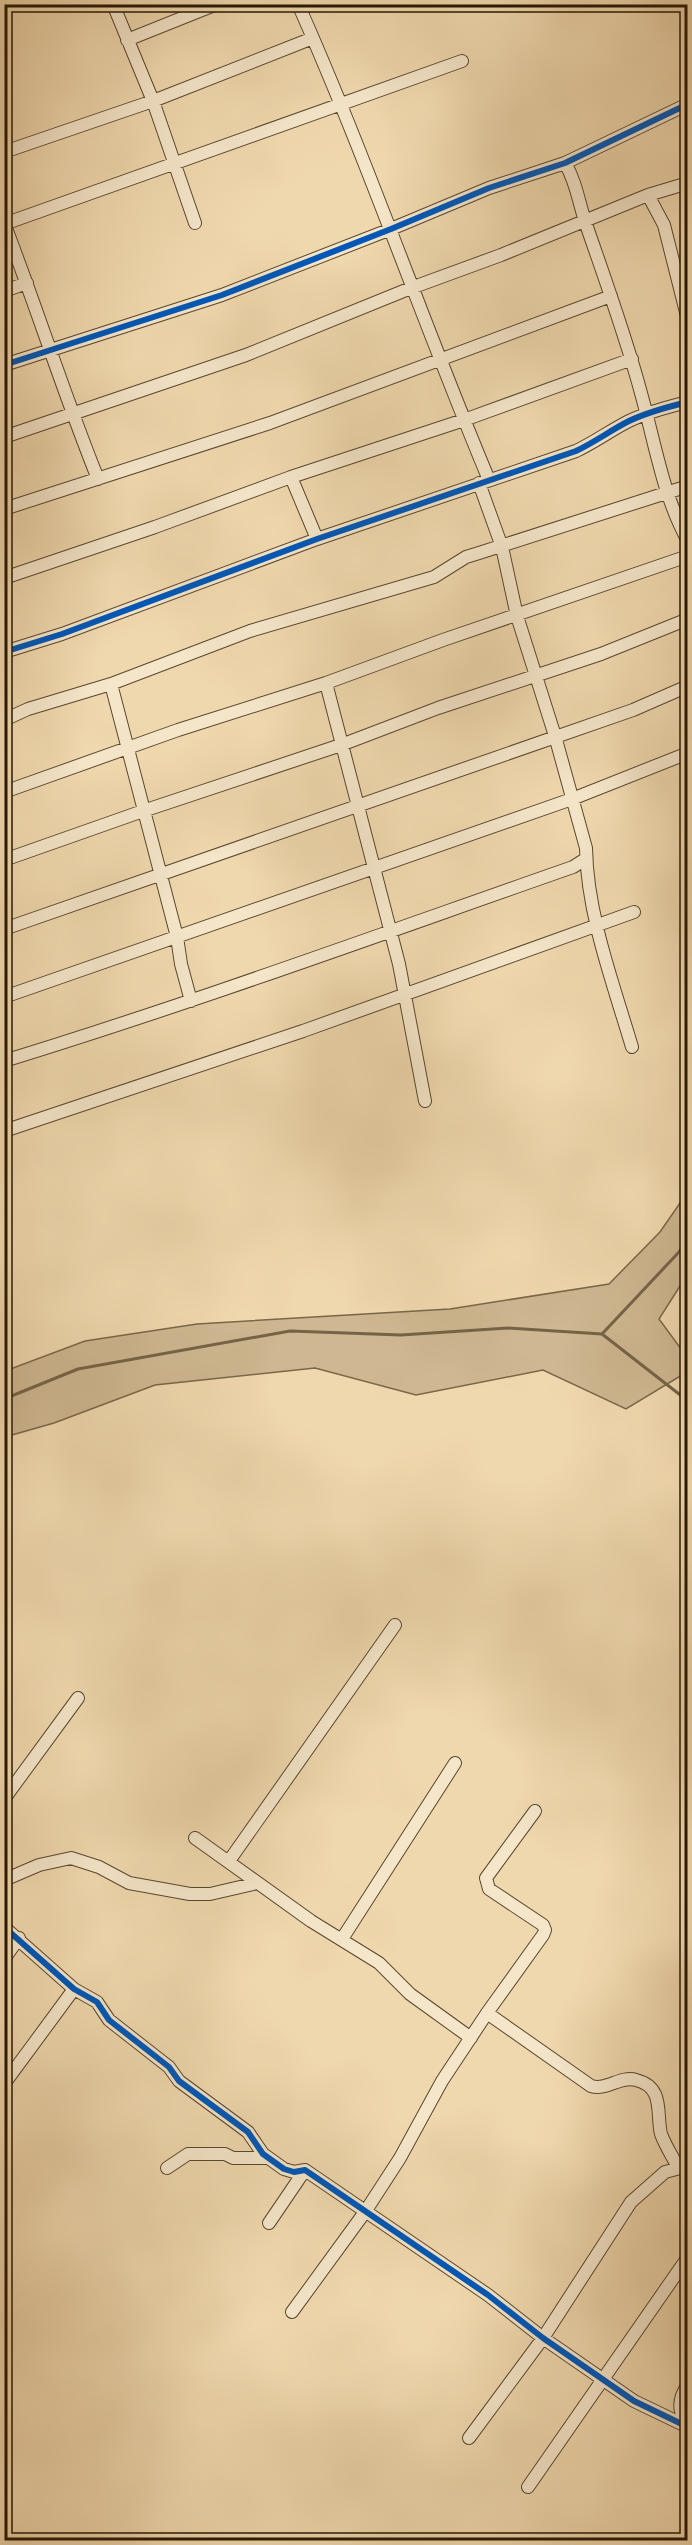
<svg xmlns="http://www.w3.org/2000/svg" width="692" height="2545" font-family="Vollkorn,serif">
<rect width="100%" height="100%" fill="#f0d8ae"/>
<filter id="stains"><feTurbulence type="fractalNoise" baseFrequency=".00333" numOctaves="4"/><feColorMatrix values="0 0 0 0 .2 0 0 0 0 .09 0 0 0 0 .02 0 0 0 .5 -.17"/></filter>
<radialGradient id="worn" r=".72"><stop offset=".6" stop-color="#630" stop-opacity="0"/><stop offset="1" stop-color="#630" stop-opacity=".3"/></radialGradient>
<path fill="#ceb791" stroke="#7a674a" stroke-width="1.5" d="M687,1193V1275L659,1319L687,1357V1372L626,1409L543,1370L416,1395L315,1368L155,1385L54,1423L5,1437V1371L85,1341L197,1324L450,1309L609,1284L660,1232Z"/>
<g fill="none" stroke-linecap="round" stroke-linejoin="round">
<path stroke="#766347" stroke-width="3" d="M602,1334L688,1401
M4,1399L78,1369L290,1331L401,1335L508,1328L602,1334L679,1252L688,1239"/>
<defs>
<path id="minor" d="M113,4L153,101L195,223
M298,4C368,161 423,323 489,480
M127,40L217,4
M4,152L153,101L313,38
M565,163C577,183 579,205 587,227C606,282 626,337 641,393C655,443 663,496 688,541
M648,195L664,225L688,320
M4,223C37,308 64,395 98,479
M4,224L462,61
M4,291L27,283
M4,365L222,295L391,229L489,188L565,163L688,104
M4,437L246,355L411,288L501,255L648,195L688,183
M291,477L317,539
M479,483L502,547L517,616L555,736L586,848C587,914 613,983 632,1047
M4,509L270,423L611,296
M4,578L155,527L291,477L464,420L632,359
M4,652L62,634L317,539L576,451C595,442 611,430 629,421C648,412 667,407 688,402
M326,683L399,964L425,1101
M111,684L177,937L181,964L191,1001
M4,720L28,709L111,684L250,631L434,577L466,557L479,553L688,486
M4,792L178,730L326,683L443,640L688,556
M4,860L143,811L341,745L438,708L601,654L688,619
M4,929L633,710L688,686
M4,997L572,799L688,753
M4,1061C196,1002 384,933 573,867L584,860
M4,1131L303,1031L634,912
M4,1799L78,1698
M195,1838L311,1921L379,1963L410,1994L471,2038
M229,1861L395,1625
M4,1880L39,1865L71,1858L99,1867L129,1883L190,1894H210L257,1883
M4,1927L74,1989L97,2002L109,2020L169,2067L179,2081L248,2132L263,2154L284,2169L294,2172L305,2170L488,2295L543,2338L634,2401L688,2427
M342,1939L455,1763
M4,1959L19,1938
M487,2013L591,2086C607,2091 621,2075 636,2080C665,2087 656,2114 661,2134C665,2145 672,2156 678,2167
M4,2084L74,1989
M167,2168L188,2154H225L233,2158H268
M269,2223L305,2170
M292,2312L365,2212L400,2158L442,2081L487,2013L543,1935L545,1930L543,1925L489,1889L486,1878L535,1811
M686,2427C679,2410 677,2400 688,2385
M469,2438L543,2338L631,2202L665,2172L688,2166
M528,2487L688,2257"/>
</defs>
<use href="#minor" stroke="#58472e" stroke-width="14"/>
<use href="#minor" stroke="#f5e6ca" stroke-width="12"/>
<defs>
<path id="cycleway" d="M4,365L222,295L391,229L489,188L565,163L688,104
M4,652L62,634L317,539L576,451C595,442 611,430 629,421C648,412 667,407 688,402
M4,1927L74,1989L97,2002L109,2020L169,2067L179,2081L248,2132L263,2154L284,2169L294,2172L305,2170L488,2295L543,2338L634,2401L688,2427"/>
</defs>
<use href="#cycleway" stroke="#f5e6ca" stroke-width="10"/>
<use href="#cycleway" stroke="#0057b8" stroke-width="6"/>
</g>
<rect width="692" height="2545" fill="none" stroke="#f0d8ae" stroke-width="24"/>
<rect x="6" y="6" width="680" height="2533" fill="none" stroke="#261703" stroke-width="3"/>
<rect x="12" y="12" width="668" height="2521" fill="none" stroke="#261703" stroke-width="1.5"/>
<rect width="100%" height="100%" filter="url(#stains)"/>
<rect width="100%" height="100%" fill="url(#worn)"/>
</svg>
